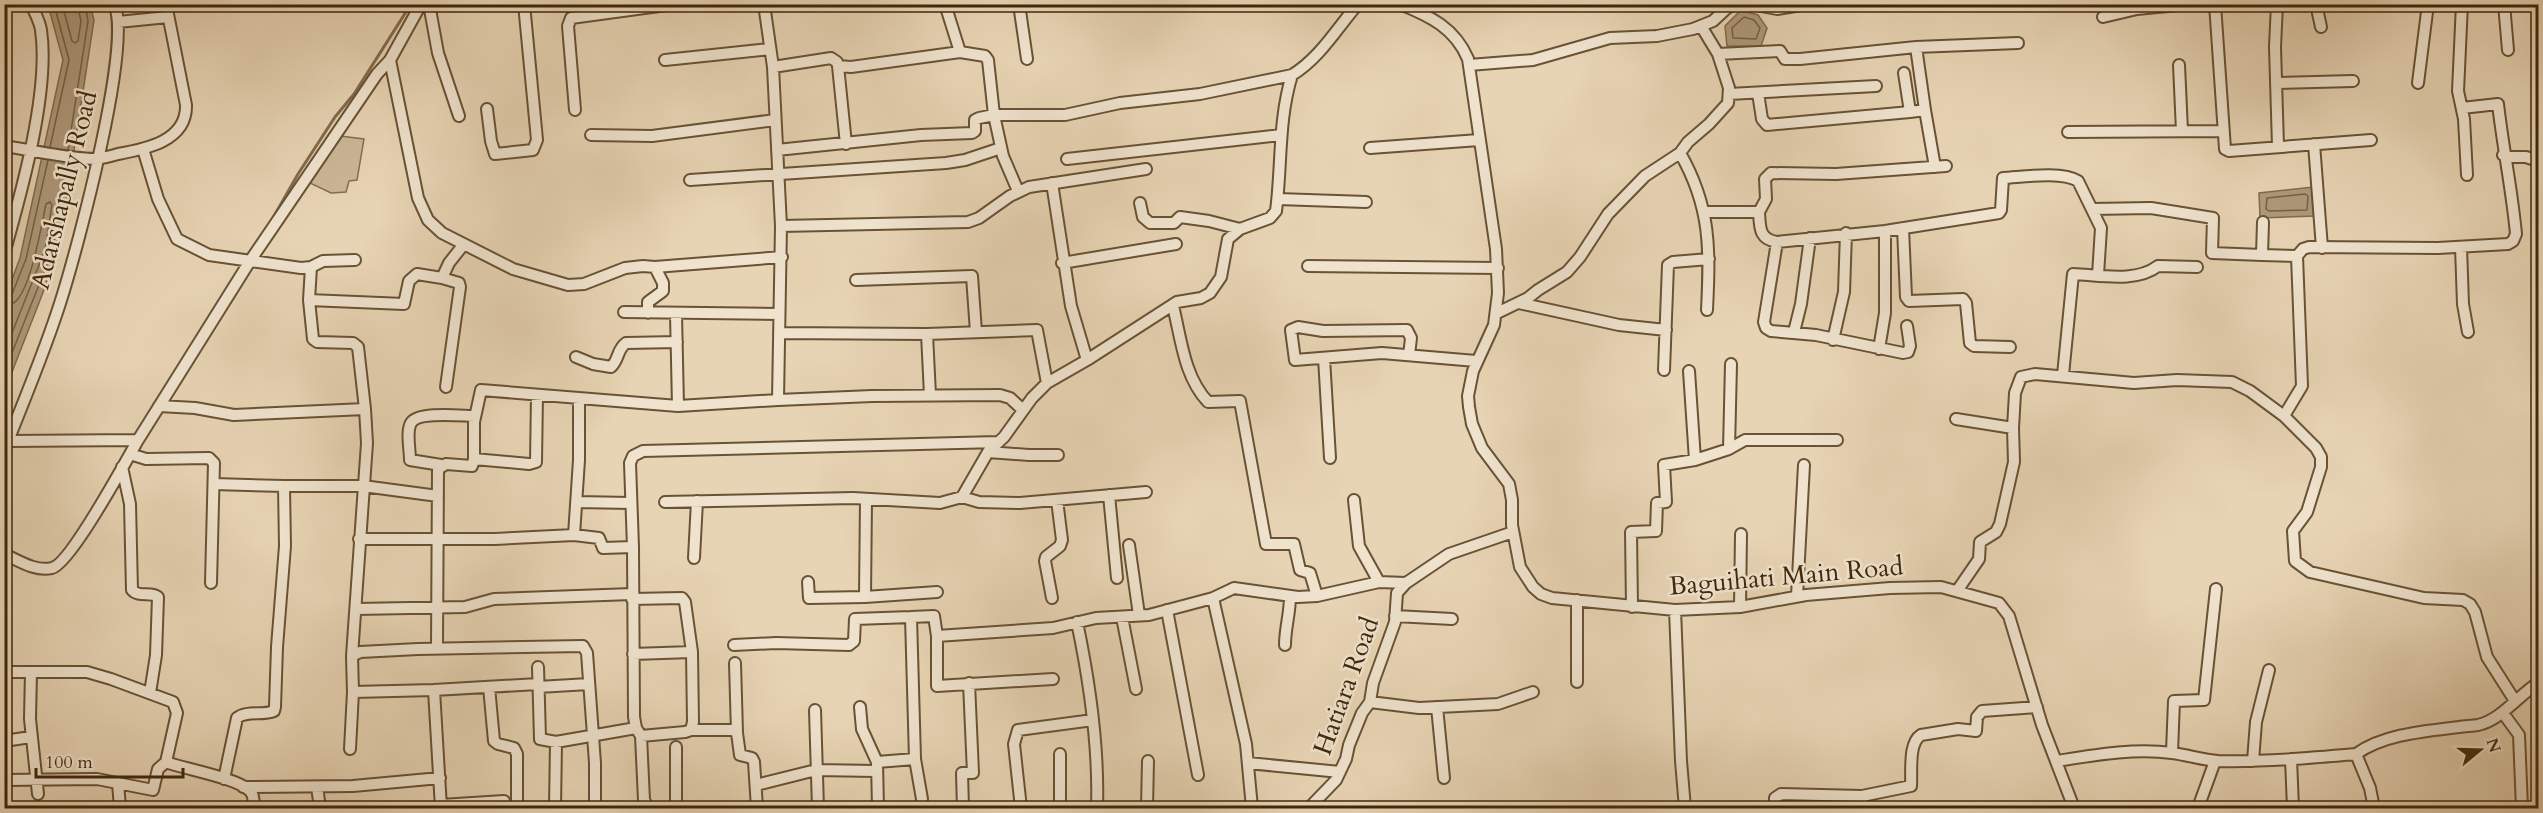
<svg xmlns="http://www.w3.org/2000/svg" width="2543" height="813" font-family="Cardo,serif">
<rect width="100%" height="100%" fill="#e7d4b4"/>
<filter id="stains"><feTurbulence type="fractalNoise" baseFrequency=".00333" numOctaves="4"/><feColorMatrix values="0 0 0 0 .2 0 0 0 0 .09 0 0 0 0 .02 0 0 0 .5 -.17"/></filter>
<radialGradient id="worn" r=".72"><stop offset=".6" stop-color="#630" stop-opacity="0"/><stop offset="1" stop-color="#630" stop-opacity=".3"/></radialGradient>
<path fill="#cab797" stroke="#846f51" stroke-width="1.5" d="M340,136L364,139L357,180L349,181L346,192L331,193L310,183Z"/>
<path fill="#ae997b" stroke="#826b4e" stroke-width="1.5" d="M48,5H90L94,20L58,254L5,390V298L20,258L63,60Z
M1741,10L1758,15L1767,28L1761,46H1727L1725,26Z
M2313,187L2315,216L2260,218L2259,193Z"/>
<g fill="none" stroke-linecap="round" stroke-linejoin="round">
<path stroke="#766043" stroke-width="1.5" d="M62,4L72,41L75,43L78,41L81,21L77,4
M1744,17L1754,20L1760,28L1756,39L1733,38L1732,28Z
M50,147L69,60L54,4
M68,150L88,21L85,4
M2305,194L2308,196L2307,210L2269,211L2266,209L2267,198Z
M4,297L12,294L26,259L48,160
M4,305C10,304 14,304 17,300C32,283 41,227 46,204L50,202L52,205L45,250L4,353
M4,373L52,252L66,163"/>
<path stroke="#826b4e" stroke-width="3" d="M269,225L298,174L335,117L354,94L411,4"/>
<defs>
<path id="minor" d="M421,4L390,60L418,198L428,220L442,233L513,269L568,285L584,284L625,268L643,266L655,267L782,257
M429,4L438,53L459,116
M764,4L773,67L781,226L778,400L872,396L1000,395L1010,398L1023,410
M945,4L960,52L985,56L988,60L994,115H1065L1120,103L1200,94L1292,75
M1019,4L1027,59
M1400,4C1430,16 1455,28 1468,59L1496,249L1498,293L1494,325L1473,371L1468,396L1469,407L1472,424L1482,448L1509,484L1512,500V525L1520,567L1533,587L1541,594L1552,598L1675,610L1740,607L1806,595L1890,588L1941,587L1999,603L2009,616L2042,725L2074,808
M1751,4L1777,9L1807,4
M2215,4L2225,149L2229,151L2371,140
M2277,4L2275,47L2278,146
M2316,4L2321,27
M2462,4L2458,91L2464,119L2467,175
M2504,4L2508,50
M834,5L837,4
M2103,17L2137,9L2188,4
M118,22L168,17
M1916,47L1925,110
M1718,54L1780,51L1785,59H1800L1916,47L2018,43
M665,60L770,49
M1469,65L1533,60L1610,38L1657,36L1693,29L1713,21L1727,8L1735,4
M2179,65L2182,131
M838,66L846,144
M773,67L831,58L837,62L838,66L851,67L960,52
M2276,83L2353,81
M2418,83L2428,4
M1758,93L1762,119L1767,125L1910,112L1904,73
M1729,94L1876,86
M487,109L491,141L495,154L533,150L537,140L524,4
M575,110L568,26L571,18L674,4
M1910,112L1925,110L1935,167
M2068,132L2222,131
M591,135L652,136L775,120
M2314,144L2322,248
M4,146C32,150 69,159 96,159C103,158 111,156 118,154C146,149 187,141 186,105L166,4
M1370,148L1479,140
M143,149L158,199L177,239L209,255L301,268L311,267L323,261L355,260
M777,150L921,135L972,133L975,131V120L979,118L994,115L1003,156L1018,191
M1680,153C1711,207 1710,249 1707,310
M2503,155L2509,157H2526L2538,161
M1067,159L1281,135
M690,180L946,163L965,160L1001,148
M1052,183L1071,306L1087,360
M1278,199L1366,202
M1140,203L1143,217L1150,223H1174L1180,217L1209,221L1240,229
M2092,209L2151,208L2213,218L2212,253L2262,255
M1704,212H1759C1760,228 1759,239 1777,242L1885,231L1999,213L2001,210L2003,178C2023,177 2061,171 2078,181L2101,228L2098,275
M1759,212L1766,199L1765,179L1771,173L1836,174L1946,166
M2263,222L2262,255L2297,256L2302,386L2284,416L2316,448L2321,457V467L2307,512L2293,531L2295,561L2310,572L2424,598L2463,600L2470,604L2475,612L2487,657L2515,701
M781,226L968,222L979,218L1010,196L1029,187L1146,169
M1903,228L1906,297L1909,301L1963,299L1966,303L1970,343L1974,346L2010,347
M1777,242L1764,322L1766,328L1771,331L1816,335L1903,353L1908,352L1910,346L1907,326
M2461,247L2463,304L2468,332
M4,254C21,194 50,91 41,30C40,22 35,13 31,4
M2297,256L2303,249L2309,247L2438,248L2508,244L2513,241L2516,234C2512,190 2503,148 2498,104L2462,108
M1062,263L1176,244
M1308,266L1498,268
M311,267L309,300L313,339L317,342L353,343L358,347L365,409
M856,280L972,276L976,332
M309,300L404,304L409,281L417,274L442,278
M1519,303L1619,325L1666,330
M1173,306C1181,338 1184,377 1208,402L1240,401L1266,544H1294L1300,570L1310,573L1317,596
M624,312L778,314
M648,313V302L663,291V283L655,267
M1497,313L1528,298L1538,290L1567,272L1580,257L1608,214L1645,176L1680,153L1688,142L1709,124L1728,103L1729,88L1718,54L1701,26
M676,314L678,406
M1794,332L1801,304L1810,238
M779,333L927,334L1037,330L1047,383
M927,334L930,395
M1833,340L1844,292L1846,233
M1879,349L1885,313V231
M1409,355L1411,338L1407,330L1323,331L1298,327L1291,330L1295,360L1382,353L1476,361
M576,357L593,364L611,367C619,360 617,349 626,343L677,342
M1324,358L1330,458
M1664,370L1668,265L1673,262L1709,259
M1689,371L1695,460
M2063,375L2073,274C2100,275 2136,283 2158,266L2197,267
M446,387L460,287L459,283L442,278L449,263L464,244
M159,406L195,408L234,415L365,409L367,443L352,656
M1956,419L2013,428L2015,393L2021,377L2035,374L2134,383L2177,380L2232,382L2250,391L2284,416
M8,441L138,440L250,261L377,74L390,60
M1729,449L1731,364
M4,451C24,400 46,349 62,297C77,249 133,43 114,4
M988,452L1029,455H1058
M130,454L146,459L209,458L214,463L211,583
M474,459V422L481,390L678,406L778,400
M441,465L410,460C410,450 406,431 411,423C418,411 462,416 475,416
M122,467L130,504L132,590C139,598 151,591 158,597L156,655L150,693
M214,484L284,486
M1109,495L1117,578
M962,497L988,452L1004,437L1032,398L1047,383L1087,360L1177,302L1201,298L1210,293L1221,277L1228,239L1240,229L1270,218L1276,211C1282,165 1278,120 1292,75C1320,58 1337,28 1358,4
M866,500L865,597L937,592
M1354,500L1359,546L1379,582
M577,502L631,503
M665,502L853,498L940,503L962,497L979,502L1020,503L1146,492
M574,535L579,460V398
M359,539H495L574,535L599,538L603,548L633,547
M1129,545L1139,615
M4,554C19,561 36,572 52,568C70,564 126,461 138,440
M694,558L697,501
M808,582L809,598L865,597
M1957,591L1979,559L1980,542L1996,532L2000,524L2014,462L2013,428
M1797,596L1804,465
M1052,598L1045,561L1046,557L1060,546L1062,540L1057,500
M1213,598L1234,588L1298,597L1317,596L1379,582L1406,583
M632,599L682,598L685,602L692,652L693,722L691,730L685,732L641,736
M1632,607L1631,532L1656,531L1657,503L1666,502L1664,465L1695,460L1729,449L1745,440H1837
M1740,607L1741,534
M356,609L465,607L494,599L632,594
M1167,610L1198,775
M1675,610L1681,761L1685,808
M1395,616L1452,619
M911,617L934,616L937,636
M1122,617L1136,689
M1077,622C1090,684 1099,746 1097,808
M734,645L776,643L849,645L854,641L855,619L911,617L915,759L922,799
M1285,645C1285,628 1290,614 1290,596
M437,648L438,469L446,464L472,466L474,459L529,464L536,462L537,395
M633,654L692,652
M735,663L737,733
M538,667L540,739L556,742L636,728
M4,672H87L111,679L173,702L177,713L166,762C184,769 238,778 250,791C254,795 254,803 253,808
M31,672L30,719L38,794
M1053,679L937,686V636L1053,628L1096,618L1149,615L1213,598L1246,744L1252,808
M1577,682V600
M489,687L494,741L498,744L514,748L517,754V808
M538,687L589,684
M353,692L434,690
M1370,702L1419,708L1498,704L1533,692
M860,707L862,729L877,762L878,808
M1437,707L1444,778
M815,710L818,808
M2503,713L2519,735L2522,808
M691,730H733L737,733L740,755L752,758L754,762L757,808
M4,741L31,737
M676,747V808
M350,749L353,692L352,656L360,652L418,649L583,646L587,653L595,763V808
M2172,752L2174,701L2204,700L2216,589
M1060,754V808
M2356,754L2370,788L2374,808
M2291,759L2293,808
M2057,761C2095,755 2134,748 2172,753C2188,755 2203,760 2218,761C2264,762 2310,758 2356,754C2384,734 2426,731 2459,727C2465,726 2472,726 2478,725C2501,720 2519,695 2538,683
M2253,761L2256,722L2269,670
M877,762L915,759
M1248,763L1340,772
M224,779L237,718C247,710 262,716 274,711L275,707L277,647L285,546L284,486H363L438,496
M4,780L97,779L153,790L158,769L166,762
M118,783L120,808
M756,785L816,770L876,771
M243,787L353,786L440,778
M317,787L320,808
M1862,796L1911,786C1912,772 1908,743 1921,735L1958,729L1976,731L1977,717L1982,711L2037,707
M441,805L504,801
M441,808L434,690L538,684
M555,808L556,742
M648,808L644,800L641,736L636,728L634,717L633,547L630,463L633,456L643,451L998,442
M963,808L962,773H973L969,683
M1021,808L1014,744L1018,730L1093,720
M1147,808L1148,761
M1309,808L1336,780L1346,759L1349,745L1362,713L1370,702L1373,683L1395,622L1397,593L1406,583L1449,554L1513,532
M1775,808V798L1781,794L1862,796V808
M2198,808L2215,761"/>
</defs>
<use href="#minor" stroke="#695235" stroke-width="14"/>
<use href="#minor" stroke="#efe3ce" stroke-width="10"/>
</g>
<g text-anchor="middle" dominant-baseline="central" stroke-width="5" stroke-linejoin="round" paint-order="stroke">
<g font-size="26" fill="#3f270b" stroke="#efe3ce">
<text transform="translate(64 190) rotate(-76)">Adarshapally Road</text>
<text transform="translate(1786 576) rotate(-5)">Baguihati Main Road</text>
<text transform="translate(1346 686) rotate(-70)">Hatiara Road</text>
</g>
</g>
<rect width="2543" height="813" fill="none" stroke="#e7d4b4" stroke-width="24"/>
<rect x="6" y="6" width="2531" height="801" fill="none" stroke="#3f270b" stroke-width="3"/>
<rect x="12" y="12" width="2519" height="789" fill="none" stroke="#3f270b" stroke-width="1.5"/>
<g transform="translate(2480 750) rotate(71)" stroke="#efe3ce" stroke-width="4.5" paint-order="stroke">
<path d="M0-4.5L10 22L0 15L-10 22Z" fill="#3f270b"/>
<text y="-9" font-size="16" font-weight="bold" text-anchor="middle" fill="#3f270b">N</text>
</g>
<path d="M36 768v9h147v-9" fill="none" stroke="#3f270b" stroke-width="3"/>
<text x="45" y="768" font-size="18" fill="#3f270b" stroke="#efe3ce" stroke-width="4.5" paint-order="stroke">100 m</text>
<rect width="100%" height="100%" filter="url(#stains)"/>
<rect width="100%" height="100%" fill="url(#worn)"/>
</svg>
